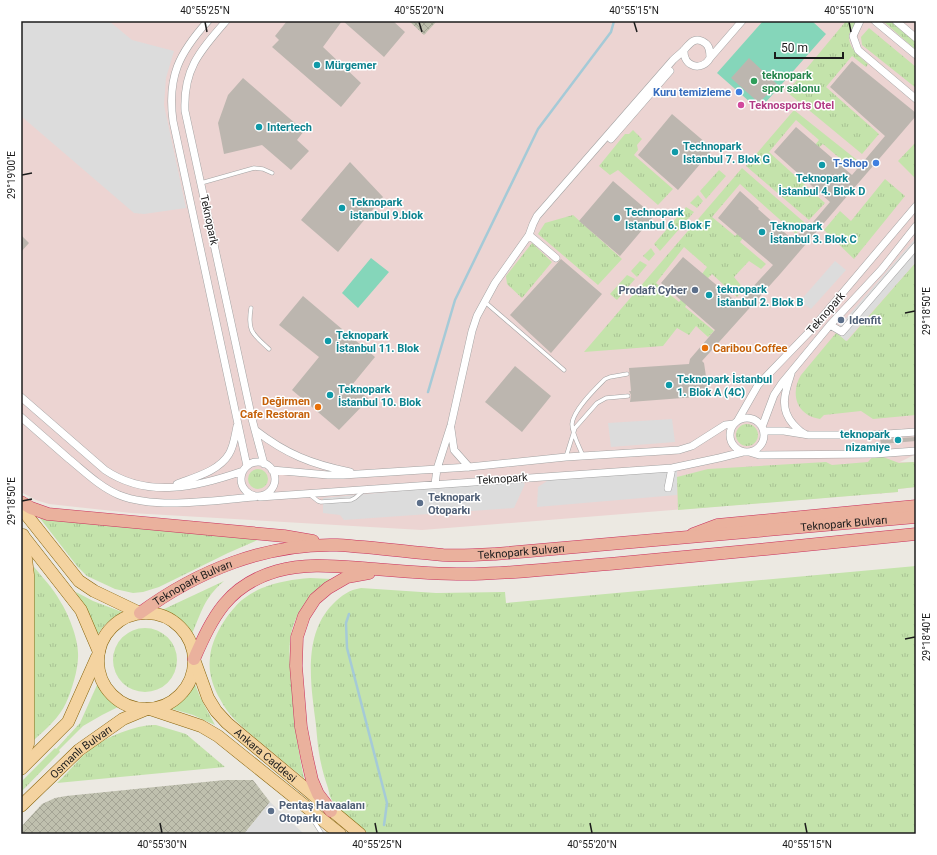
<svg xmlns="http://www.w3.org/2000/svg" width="937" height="855" font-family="Roboto,sans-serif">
<defs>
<pattern id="construction-cross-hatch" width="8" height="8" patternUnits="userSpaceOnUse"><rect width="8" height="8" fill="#bfc0ae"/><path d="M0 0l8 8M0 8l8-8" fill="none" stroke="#a4a495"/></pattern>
<pattern id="grass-tufts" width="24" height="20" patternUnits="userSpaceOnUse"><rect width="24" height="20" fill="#c4e3ab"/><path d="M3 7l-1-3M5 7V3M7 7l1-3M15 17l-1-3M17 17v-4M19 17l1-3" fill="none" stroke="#a8c293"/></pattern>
</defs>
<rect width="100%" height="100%" fill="#ece9e2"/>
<path fill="#ecd4d2" d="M21,21H916V454L900,462H916V487L898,489V492L422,530L131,513L49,504L36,500L21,492Z"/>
<path fill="url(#construction-cross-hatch)" d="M409,21H437L424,35Z
M225,780H253L270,802L244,834H21V827L42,804L55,798L66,796Z"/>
<path fill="url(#grass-tufts)" d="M846,21H857C855,25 850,31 849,35C848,48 859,56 868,64L866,67L852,56L826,87L879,134L862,154L787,92Z
M883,21H890L914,41L916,43V50Z
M869,28L916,67V88L862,45L861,37Z
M794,110L857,160L850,167L823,144L818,148L815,145L819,140L796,120L769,152L825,203L809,220L746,166Z
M633,130L642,139L637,145L638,150L634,155L673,189L658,205L618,170L610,175L599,166L625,134H629Z
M916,142V179L898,161Z
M742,168L805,223L796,234L740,184L712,217L735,236L738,233L743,238L740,242L766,264L761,269L749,261L734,277L744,289L737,297L712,274L707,279L702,274L707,267L684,247L656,283L679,302L685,295L690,300L685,307L714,331L708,337L696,326L689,335L677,328L663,346L584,352Z
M719,170L726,176L706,199L700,191Z
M885,179L905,196L854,259L824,230L840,211L851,221Z
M698,195L703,201L697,208L690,203Z
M686,207L694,212L660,251L654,244Z
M573,215L622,259L598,285L538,234L545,223Z
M532,243L552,262L522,298L507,284L506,276Z
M651,248L655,254L649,261L643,256Z
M640,261L647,265L637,277L631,271Z
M916,262V415L873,419L861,411L824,415L820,419C816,418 811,417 808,415C793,406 793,388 801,375L836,333L847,341Z
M627,275L635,279L617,300L610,294Z
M736 435a11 11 0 1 1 22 0a11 11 0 1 1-22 0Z
M875,454L899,463L913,462L916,463V487L898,489V492L678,510L677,477L708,469L826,462L832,465L868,462Z
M248 479a10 10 0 1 1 20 0a10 10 0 1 1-20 0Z
M39,517L262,538L228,553L159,587L143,592L133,593L115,589L87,576L77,566Z
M916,566V834H369C360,826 338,812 333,802C330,798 329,792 328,788C320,765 318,749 316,725C311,686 302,635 333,604C342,595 349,590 361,588L436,593L505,592L506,603Z
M34,567C43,578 53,588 60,601C68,613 78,638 78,653C79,667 72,690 66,703C59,718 46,729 34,740Z
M310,578L331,579C315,593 300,606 293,626C287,645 290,665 292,684C294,716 297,747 304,778C287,765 271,751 254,737C241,726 228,715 220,699C213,687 208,672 210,658C211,641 223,620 235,607C241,599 253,592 262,588C277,582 294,579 310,578Z
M224,581C203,599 202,612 191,636C181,625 178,615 162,610Z
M76,592L93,601L122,612C110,619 102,626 96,638Z
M113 660a32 32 0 1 1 64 0a32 32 0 1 1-64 0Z
M193,680L201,699L215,725L193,715L169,708L183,694Z
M97,685L106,695L120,706L102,715L83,726L59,750L60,752L21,792V782L55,748L56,749L80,723Z
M156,725L186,734L225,767L57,783C69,772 79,758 92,748C106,737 138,724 156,725Z"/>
<path fill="#85d6ba" d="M763,21H812L826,34L759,110L717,73Z
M371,258L389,272L358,308L342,293Z"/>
<path fill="#dcdcdc" d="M21,21H109L132,40L174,51L166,78L164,105L186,208L144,214L134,213L21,116Z
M916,238V262L846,341L835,331Z
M835,261L846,270L811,309L800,301Z
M672,419L675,442L611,447L608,423Z
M677,471V495L537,507L538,487L547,481L551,476L616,472Z
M520,480L525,484L514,508L344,520L340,515L323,513V498Z
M270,802L288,819L304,834H244Z"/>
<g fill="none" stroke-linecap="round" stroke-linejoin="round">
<path stroke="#a5cad7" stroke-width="2.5" d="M428,392L455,300L538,129L611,32L614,21
M349,614L346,623L347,648L387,803L384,825"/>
</g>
<path fill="#bcb6af" d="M287,21H342L323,47L361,83L341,107L272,47L279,40L275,36Z
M343,21H393L405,32L384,57Z
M749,58L777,84L759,103L731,78Z
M852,61L916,113V116L781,273L702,361L704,363L709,396L630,402L631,395L629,391H631L629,368L689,364L690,359L715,330L661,283L683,257L738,303L773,265L718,218L740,191L759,208L758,209L793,240L801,232L803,234L830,202L774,152L796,127L852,175L885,136L830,87Z
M243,78L304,131L297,140L309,151L291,170L262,145L224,154L218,123L228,95Z
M672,114L713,149L678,190L638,155Z
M350,162L383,197L338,252L301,220Z
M613,181L654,216L620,256L579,221Z
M21,235L29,243L21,252Z
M561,259L602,294L551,353L510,315Z
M303,296L375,357L352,385L369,399L339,430L292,390L319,357L279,325Z
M515,366L551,396L522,432L485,402Z
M916,437V441L881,444L880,439Z"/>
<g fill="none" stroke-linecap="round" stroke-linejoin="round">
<defs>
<path id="service" d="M201,183L254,168L263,169L272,173
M485,302L564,370
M251,308C247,332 253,334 269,349
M583,456C579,446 572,434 572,424C573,410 596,388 605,379L610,377L627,374
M566,457L575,428L597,403L606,398L628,396
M309,494L318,501L321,502L351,500L355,498L363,491
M312,818L322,834"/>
<path id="minor" d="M208,21C179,53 167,77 173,121L247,466
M226,21C200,51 183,69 185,111L252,419L264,464
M860,21L853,36L858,50L916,99
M875,21L916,55
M896,21L916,38
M710,58L742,21
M611,139L670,71
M529,235L556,258
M830,325L842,332L916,246
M791,374C785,392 779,408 793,424C797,428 800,432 805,434
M21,397L105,470C148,499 197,487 243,471
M21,417C37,431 53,445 69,459C85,472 100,487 119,495C157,510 214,500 255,497
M730 435a17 17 0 1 1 34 0a17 17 0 1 1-34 0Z
M738,420L758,385L812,329L916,206
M762,427L774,395L782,383L830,325L882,269L916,226
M451,429L454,450L469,467
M255,430C286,454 311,464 350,472
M764,431H784L809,435H872L916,432
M749,452L759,455L875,454L916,451
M241 479a17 17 0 1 1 34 0a17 17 0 1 1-34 0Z
M272,470L328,475H343L469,467L566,457L679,450L692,446L725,425L734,424
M177,484C195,477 219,471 229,454C234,446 235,435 237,426
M435,484L437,469L451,425L472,331L477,316L495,283L529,235L533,224L537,216L673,60C676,57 680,54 683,51C689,45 694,35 705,43C710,46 710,52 710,58C702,72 683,67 684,50
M668,488L672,468
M260,497L672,468L719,458L743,452"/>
<g id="primary">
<path d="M21,508L79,581L94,591L140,613"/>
<path d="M24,537L81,610L99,652"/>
<circle cx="146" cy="661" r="48"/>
<path id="s1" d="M195,662L208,698L216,711L227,723L360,834"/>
<path d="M150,709L201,726L218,736L340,834"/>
<path d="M21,760L28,744V575L23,535"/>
<path d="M21,769L68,722L97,657"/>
<path id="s2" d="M21,806L79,750L123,719L147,709"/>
</g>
<g id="trunk">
<path d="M21,502L31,508L48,514L284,536L313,541"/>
<path d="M693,534L717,525L916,506"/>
<path id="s3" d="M140,613C197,571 266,543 337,545C372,547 408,552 443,555C460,556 477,555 495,554L916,517"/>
<path d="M194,659C213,616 228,585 277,571C305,563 334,566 362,568C399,571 436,575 474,574C522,573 571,567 620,563C719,554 817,544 916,534"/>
<path d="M331,811L318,794L312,780L307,758L301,727L296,666L297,637L304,616L315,599L328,588L347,577L369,573"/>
</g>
</defs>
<use href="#service" stroke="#a3a3a3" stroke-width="4.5"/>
<use href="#minor" stroke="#a3a3a3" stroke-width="8"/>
<use href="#primary" stroke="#88640b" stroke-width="13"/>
<use href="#trunk" stroke="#c9315e" stroke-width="13"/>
<use href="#service" stroke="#fff" stroke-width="3.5"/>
<use href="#minor" stroke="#fff" stroke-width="7"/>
<use href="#primary" stroke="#f4d3a0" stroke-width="12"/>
<use href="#trunk" stroke="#eab19d" stroke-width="12"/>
</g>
<path fill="none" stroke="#1c1c1c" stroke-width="1.5" d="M205,22L207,32M419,22L422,32M634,22L637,32M849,22L851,32M22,175L32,173M905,313L915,311M22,501L32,499M905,639L915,637M160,823L162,833M375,823L377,833M590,823L592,833M805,823L807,833"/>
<g fill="#0f9aa8" stroke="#fff" stroke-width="1.5">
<circle cx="317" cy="65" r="4"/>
<circle cx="259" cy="127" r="4"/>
<circle cx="675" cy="152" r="4"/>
<circle cx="822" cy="165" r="4"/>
<circle cx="342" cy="208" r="4"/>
<circle cx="617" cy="218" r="4"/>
<circle cx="762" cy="232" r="4"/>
<circle cx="709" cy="295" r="4"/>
<circle cx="328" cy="341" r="4"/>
<circle cx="669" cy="385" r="4"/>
<circle cx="330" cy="395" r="4"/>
<circle cx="898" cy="440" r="4"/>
</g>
<circle fill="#2e9e5b" stroke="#fff" stroke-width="1.5" cx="754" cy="81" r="4"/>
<g fill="#3f7fe0" stroke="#fff" stroke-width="1.5">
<circle cx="739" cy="92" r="4"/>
<circle cx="876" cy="163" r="4"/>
</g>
<circle fill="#d1479c" stroke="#fff" stroke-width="1.5" cx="741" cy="105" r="4"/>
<g fill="#5c6f8a" stroke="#fff" stroke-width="1.5">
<circle cx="695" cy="290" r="4"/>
<circle cx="841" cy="320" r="4"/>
<circle cx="420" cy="503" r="4"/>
<circle cx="271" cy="811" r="4"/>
</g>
<g fill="#e8710a" stroke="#fff" stroke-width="1.5">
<circle cx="705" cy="348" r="4"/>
<circle cx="318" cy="407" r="4"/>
</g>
<g text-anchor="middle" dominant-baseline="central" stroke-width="3" stroke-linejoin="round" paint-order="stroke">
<g font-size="11" font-weight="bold" fill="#0d838f" stroke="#fff" text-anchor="start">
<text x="325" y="65">Mürgemer</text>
<text x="267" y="127">Intertech</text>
<text x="683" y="146">Technopark<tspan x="683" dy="13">Istanbul 7. Blok G</tspan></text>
<text x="822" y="178" text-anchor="middle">Teknopark<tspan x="822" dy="13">İstanbul 4. Blok D</tspan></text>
<text x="350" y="202">Teknopark<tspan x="350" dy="13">istanbul 9.blok</tspan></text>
<text x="625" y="212">Technopark<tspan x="625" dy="13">Istanbul 6. Blok F</tspan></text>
<text x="770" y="226">Teknopark<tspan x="770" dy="13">İstanbul 3. Blok C</tspan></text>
<text x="717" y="289">teknopark<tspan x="717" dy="13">İstanbul 2. Blok B</tspan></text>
<text x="336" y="335">Teknopark<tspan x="336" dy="13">İstanbul 11. Blok</tspan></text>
<text x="677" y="379">Teknopark İstanbul<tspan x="677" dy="13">1. Blok A (4C)</tspan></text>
<text x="338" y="389">Teknopark<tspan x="338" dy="13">İstanbul 10. Blok</tspan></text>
<text x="890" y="434" text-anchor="end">teknopark<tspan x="890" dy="13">nizamiye</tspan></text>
</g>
<g font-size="11" font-weight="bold" fill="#27864d" stroke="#fff" text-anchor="start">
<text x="762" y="75">teknopark<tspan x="762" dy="13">spor salonu</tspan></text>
</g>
<g font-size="11" font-weight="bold" fill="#366cbe" stroke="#fff" text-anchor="end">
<text x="731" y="92">Kuru temizleme</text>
<text x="868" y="163">T-Shop</text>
</g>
<g font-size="11" font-weight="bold" fill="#b23c85" stroke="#fff" text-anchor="start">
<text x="749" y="105">Teknosports Otel</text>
</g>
<g font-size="11" fill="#1c1c1c" stroke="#fff">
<text transform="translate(209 220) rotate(78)">Teknopark</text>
<text transform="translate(826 313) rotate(-49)">Teknopark</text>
<text transform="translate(502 479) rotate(-4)">Teknopark</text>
<text stroke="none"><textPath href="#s3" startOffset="721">Teknopark Bulvarı</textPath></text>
<text stroke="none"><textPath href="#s3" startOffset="397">Teknopark Bulvarı</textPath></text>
<text stroke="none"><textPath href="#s3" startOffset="61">Teknopark Bulvarı</textPath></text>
<text stroke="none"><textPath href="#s2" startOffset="81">Osmanlı Bulvarı</textPath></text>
<text stroke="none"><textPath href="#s1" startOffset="120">Ankara Caddesi</textPath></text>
</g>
<g font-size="11" font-weight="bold" fill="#4e5e75" stroke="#fff" text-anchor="start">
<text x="687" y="290" text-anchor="end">Prodaft Cyber</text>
<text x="849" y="320">Idenfit</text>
<text x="428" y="497">Teknopark<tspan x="428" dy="13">Otoparkı</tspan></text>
<text x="279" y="805">Pentaş Havaalanı<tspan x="279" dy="13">Otoparkı</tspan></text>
</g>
<g font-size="11" font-weight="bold" fill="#c56008" stroke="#fff" text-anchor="start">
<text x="713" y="348">Caribou Coffee</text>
<text x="310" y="401" text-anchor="end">Değirmen<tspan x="310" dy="13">Cafe Restoran</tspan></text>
</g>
</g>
<rect width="937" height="855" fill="none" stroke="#ffffff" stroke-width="44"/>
<path d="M775 52v6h68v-6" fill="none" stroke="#1c1c1c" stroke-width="2"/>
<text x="781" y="52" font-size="12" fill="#1c1c1c" stroke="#ffffff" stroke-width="3" paint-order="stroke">50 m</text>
<rect x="22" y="22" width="893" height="811" fill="none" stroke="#1c1c1c" stroke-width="1.5"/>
<g font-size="10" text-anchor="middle" fill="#1c1c1c">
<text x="205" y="14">40°55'25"N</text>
<text x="419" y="14">40°55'20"N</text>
<text x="634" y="14">40°55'15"N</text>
<text x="849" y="14">40°55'10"N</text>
<text transform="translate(11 175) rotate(-90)" y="4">29°19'00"E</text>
<text transform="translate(926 311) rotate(-90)" y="4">29°18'50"E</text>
<text transform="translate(11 501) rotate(-90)" y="4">29°18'50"E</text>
<text transform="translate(926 637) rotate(-90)" y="4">29°18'40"E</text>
<text x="162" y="848">40°55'30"N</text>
<text x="377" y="848">40°55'25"N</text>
<text x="592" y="848">40°55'20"N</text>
<text x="807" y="848">40°55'15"N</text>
</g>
</svg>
